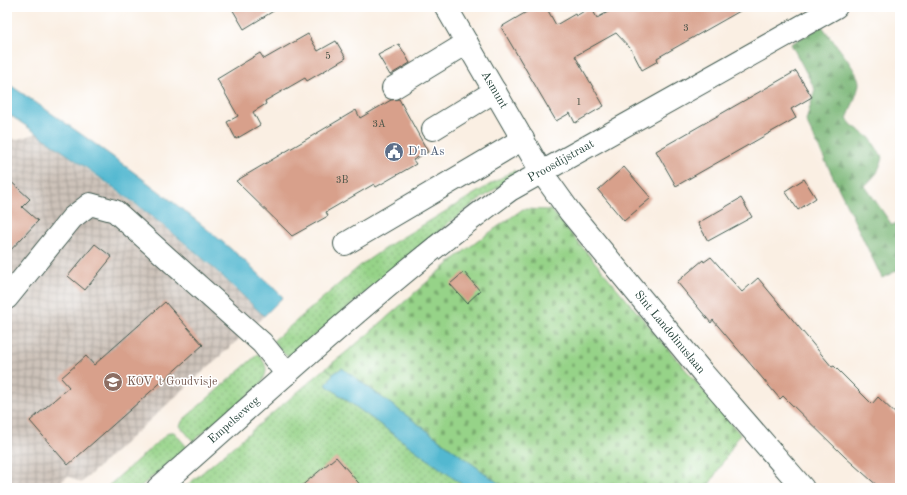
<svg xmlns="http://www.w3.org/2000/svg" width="907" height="495" font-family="'Old Standard TT',serif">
<defs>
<pattern id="industrial-grid" width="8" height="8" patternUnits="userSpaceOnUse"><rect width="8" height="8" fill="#cdc2b9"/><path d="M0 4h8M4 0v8" fill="none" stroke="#a69f97"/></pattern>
<pattern id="grass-dots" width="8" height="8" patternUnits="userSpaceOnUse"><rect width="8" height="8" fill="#96d388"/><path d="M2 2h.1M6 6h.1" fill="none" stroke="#7aac70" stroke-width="1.8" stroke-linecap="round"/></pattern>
<pattern id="forest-firs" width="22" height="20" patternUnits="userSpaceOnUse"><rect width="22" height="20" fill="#78b574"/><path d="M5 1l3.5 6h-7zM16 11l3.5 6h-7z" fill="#629460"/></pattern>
<pattern id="cemetery-stones" width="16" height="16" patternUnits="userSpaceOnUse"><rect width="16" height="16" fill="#96d388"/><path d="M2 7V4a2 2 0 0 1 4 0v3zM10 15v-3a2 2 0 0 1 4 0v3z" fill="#7aac70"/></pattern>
</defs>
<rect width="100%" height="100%" fill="#fff"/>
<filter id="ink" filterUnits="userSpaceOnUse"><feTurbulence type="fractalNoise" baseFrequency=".025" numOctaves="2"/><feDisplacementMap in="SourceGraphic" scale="8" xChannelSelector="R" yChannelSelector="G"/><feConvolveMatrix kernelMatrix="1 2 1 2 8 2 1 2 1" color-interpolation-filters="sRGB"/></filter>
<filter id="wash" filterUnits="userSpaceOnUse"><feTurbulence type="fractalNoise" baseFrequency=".012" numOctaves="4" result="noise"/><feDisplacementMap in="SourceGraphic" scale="16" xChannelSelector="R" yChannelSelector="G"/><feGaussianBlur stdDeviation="0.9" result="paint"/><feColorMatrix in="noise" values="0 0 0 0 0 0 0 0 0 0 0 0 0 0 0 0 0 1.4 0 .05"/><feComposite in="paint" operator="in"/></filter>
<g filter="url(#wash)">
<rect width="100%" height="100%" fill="#faefe3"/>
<path fill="url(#industrial-grid)" d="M37,133L156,220L208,264L264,316L81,483L68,476L55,488H16L7,479V134L15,140Z"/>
<path fill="url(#grass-dots)" stroke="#5a885e" d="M514,170L517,174L472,205L450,222L291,355H285L273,341L361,265L388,246Z
M258,354C268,366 269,372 259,386L193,441L180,426L183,420Z
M326,368L333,374L326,385L467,488H184Z
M169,432H174L187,447L139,488H106Z"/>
<path fill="url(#forest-firs)" stroke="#4c7954" d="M822,26C831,39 859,71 859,83C859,90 850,111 847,119L852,125L870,138L883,158L877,173L865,186L892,225L900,222V269L882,278L806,121L815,89L791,44Z"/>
<path fill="url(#cemetery-stones)" stroke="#5a885e" d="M523,209L551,210L740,434L707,488H505L342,368L333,374L326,368C366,338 402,303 440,271C466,248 495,229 523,209Z"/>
<path fill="#52b8d0" stroke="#387a82" d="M7,83C81,133 156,186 225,244C245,260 264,279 283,297L264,316C246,299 228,281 209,264C146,208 76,160 7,113Z
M342,368L505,488H467L326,385L333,374Z"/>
<g id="blocks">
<path fill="#d8a08b" d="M231,7H280L244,29Z
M535,7H546L556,25L575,14L576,16L591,7L597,18L617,7H747L657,58L658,61L642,70L631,49L616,33L575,56L604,106L575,123L570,113L556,121L501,27Z
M308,34L318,51L336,41L346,58L307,81L305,78L265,101L266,104L253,112L260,125L236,139L227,122L238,116L217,79L260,53L264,59Z
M399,44L410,63L390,75L378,55Z
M796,71L812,97L791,109L796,118L676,186L656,151Z
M399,99L428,152L413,160L416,164L376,187L374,184L326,212L328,216L292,236L236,181L356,110L360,118L391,100Z
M624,167L651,198L624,221L598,190Z
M7,178L30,199L22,207L38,221L7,254Z
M804,179L816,198L798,210L785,191Z
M741,198L752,217L708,241L698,223Z
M95,244L112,257L85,290L68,276Z
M711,257L742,292L758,278L832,367L834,366L872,404L878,397L900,418V488H880L845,457L783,396L780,399L713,320L711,323L677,282L703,260L704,262Z
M464,272L480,291L467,303L450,284Z
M165,302L203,345L68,465L30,421L69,387L61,378L86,356L94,365Z
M336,457L363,488H299Z"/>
</g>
</g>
<g filter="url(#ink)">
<use href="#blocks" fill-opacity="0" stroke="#40584e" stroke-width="1"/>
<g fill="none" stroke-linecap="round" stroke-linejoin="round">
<defs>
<g id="minor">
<path id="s1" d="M446,7L542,173L570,212L703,373L803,488"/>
<path d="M393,88L467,43"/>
<path d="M433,129L495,91"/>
<path d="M345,244L523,139"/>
<path d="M7,298L72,218L90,204L115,211L262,343L287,374"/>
<path id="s2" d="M158,488C273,387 386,281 510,190L836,7"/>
</g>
</defs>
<use href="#minor" stroke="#40584e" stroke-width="24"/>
<use href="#minor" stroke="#fff" stroke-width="22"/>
</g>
</g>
<defs>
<symbol id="civic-disc" viewBox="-11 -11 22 22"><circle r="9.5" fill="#5c6f8a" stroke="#fff"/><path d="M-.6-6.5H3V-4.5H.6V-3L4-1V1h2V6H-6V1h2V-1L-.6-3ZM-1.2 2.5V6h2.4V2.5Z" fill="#fff"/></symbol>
<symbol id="school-disc" viewBox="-11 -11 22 22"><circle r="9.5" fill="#8d6e63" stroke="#fff"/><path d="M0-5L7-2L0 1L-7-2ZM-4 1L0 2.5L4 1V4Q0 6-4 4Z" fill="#fff"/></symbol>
</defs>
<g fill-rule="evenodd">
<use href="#civic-disc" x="383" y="141" width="22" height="22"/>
<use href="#school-disc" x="102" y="371" width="22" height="22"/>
</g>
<g text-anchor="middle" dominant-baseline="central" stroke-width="3" stroke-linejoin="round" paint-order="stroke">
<g font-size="10" fill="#4d564a">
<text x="686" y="28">3</text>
<text x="328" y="56">5</text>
<text x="579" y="102">1</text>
<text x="379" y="124">3A</text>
<text x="342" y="180">3B</text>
</g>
<g font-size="12" fill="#1f3d34" stroke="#fff">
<text stroke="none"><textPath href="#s1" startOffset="96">Asmunt</textPath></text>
<text stroke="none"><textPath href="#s2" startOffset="520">Proosdijstraat</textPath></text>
<text stroke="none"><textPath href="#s1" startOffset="396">Sint Landolinuslaan</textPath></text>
<text stroke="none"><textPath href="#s2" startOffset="102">Empelseweg</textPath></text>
</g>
<g font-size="12" fill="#4e5e75" stroke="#fff" text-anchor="start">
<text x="408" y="152">D'n As</text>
</g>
<g font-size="12" fill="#785e54" stroke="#fff" text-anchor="start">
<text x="127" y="382">KOV 't Goudvisje</text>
</g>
</g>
<rect width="907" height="495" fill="none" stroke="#fff" stroke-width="24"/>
</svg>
